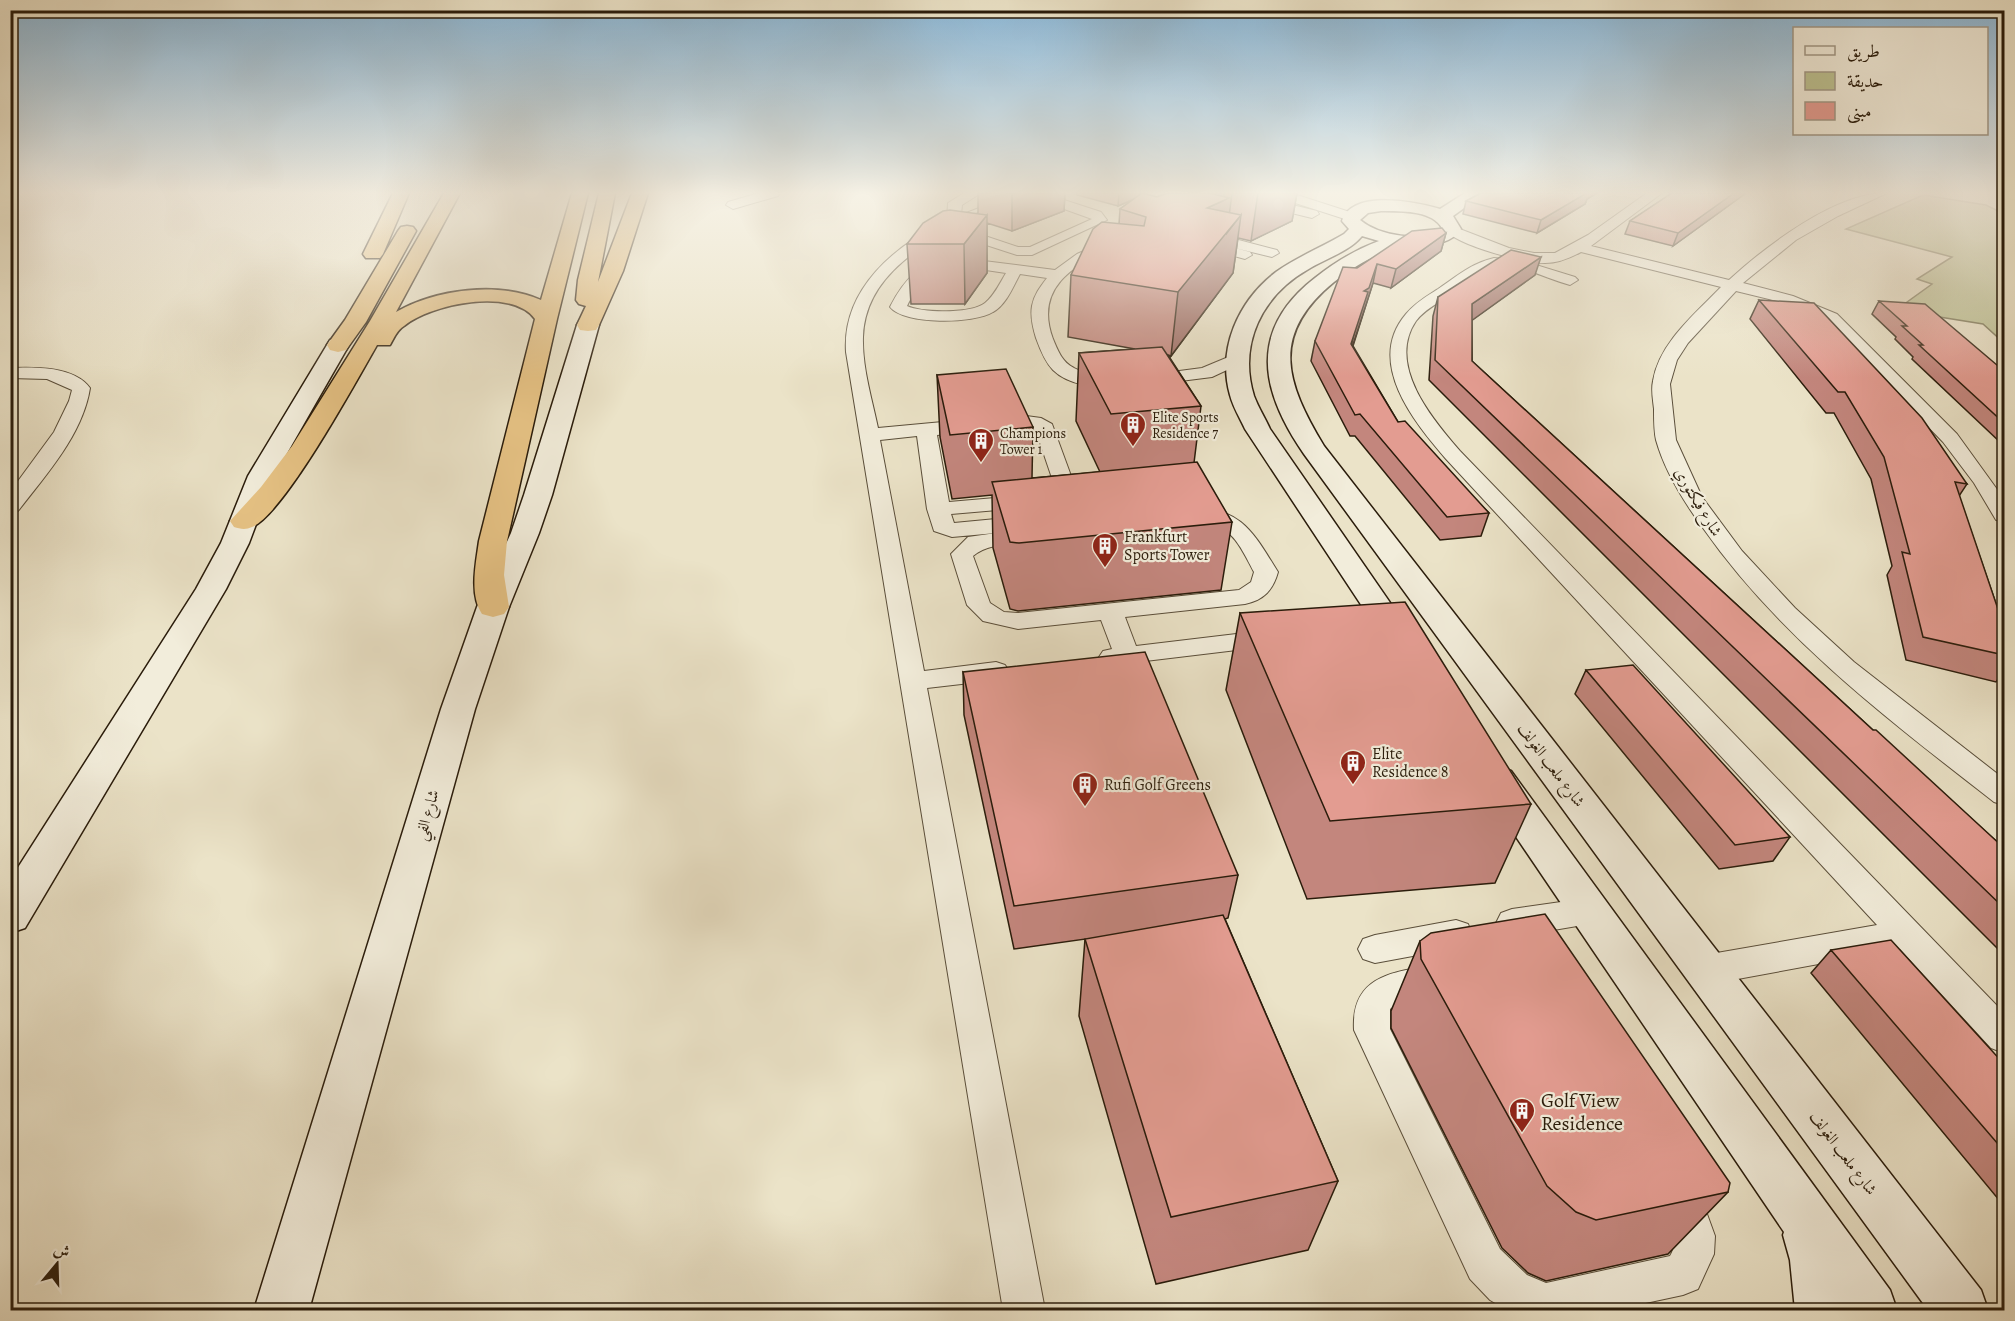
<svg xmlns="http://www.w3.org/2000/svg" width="2015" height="1321" font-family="Alegreya,Amiri,serif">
<rect width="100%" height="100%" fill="#ebe3c8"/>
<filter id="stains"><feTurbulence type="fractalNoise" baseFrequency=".00333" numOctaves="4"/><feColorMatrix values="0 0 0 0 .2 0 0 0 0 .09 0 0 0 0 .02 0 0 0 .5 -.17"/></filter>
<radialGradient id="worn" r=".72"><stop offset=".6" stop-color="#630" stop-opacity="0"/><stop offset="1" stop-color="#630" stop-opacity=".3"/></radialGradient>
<path fill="#bdc292" stroke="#746f4e" stroke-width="1.5" d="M1923,195L1986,205L2004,214V343L1983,324L1896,310L1932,284L1917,279L1952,257L1846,229Z"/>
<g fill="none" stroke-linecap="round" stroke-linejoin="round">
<defs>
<path id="street" d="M759,193H780L778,196L733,209L726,205L728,202Z
M964,193H981L962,205L961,215L1018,193H1037C1026,204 993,211 978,218C927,240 865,274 863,337C862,367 872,399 878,428L1019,415L1041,418L1052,424L1074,484L1067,498L1045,506L951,514L954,523L996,519L1004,521L1007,526L1004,531L996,533L1027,528L1035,530L1038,535L1035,540C1014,545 990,542 973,556L990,603L1004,612L1018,613L1239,590L1251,582L1254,572C1245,556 1235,530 1214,525C1207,523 1198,525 1190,523L1187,518L1190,513C1239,501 1256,537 1278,572C1273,590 1264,600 1245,604L1125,617L1136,646L1270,630L1279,632L1282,638L1279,644L1270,646L1112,665L1103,663L1099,657L1103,651L1112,649L1101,620L1018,629L983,621L967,605L951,554L968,537L996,533L952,537L934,531L927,509L917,436L880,440L924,671L996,662L1005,665L1009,671L1005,677L996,680L927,688L1045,1310H1003L846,352C842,289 895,245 947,221L948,203ZM1019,427H1030L1036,431L1054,484L1051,490L1041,494L949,502L937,435Z
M1647,193H1662L1591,246L1729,280C1765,247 1836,192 1887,193L1838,216L1796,240L1743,283L1793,296L1837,314L1957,434L2004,499V521L1996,520L1974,483L1943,442L1825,320L1781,302L1736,291L1688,343L1677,360L1670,384L1676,440L1702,497L1742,551L1795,608L1854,662L2004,779V805L1994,802C1889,720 1780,638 1703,528C1684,502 1665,472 1656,440C1654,431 1654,419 1654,409C1653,400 1651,390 1653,381C1659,343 1695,314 1721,287L1581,252C1570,258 1558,263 1545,263C1524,263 1459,246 1445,230L1452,226L1509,248L1534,253H1555L1588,235Z
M1294,194L1356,214L1358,217L1351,221L1289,201L1287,198L1289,195Z
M1260,197L1317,211L1319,214L1312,218L1255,204L1253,201L1255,198Z
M1058,198L1101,212L1107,220L1032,255H1017L977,242L975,239L982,235L1018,247H1030L1092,219L1053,205L1051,202Z
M1227,237L1277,250L1279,253L1272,257L1235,248L1250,252L1252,255L1245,259L1198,246L1196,243L1203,239L1222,244L1220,241L1222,238Z
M1109,240L1114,241L1116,244L1114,247C1073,265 1034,288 1053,339C1058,351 1062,362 1074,368C1088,376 1104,373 1119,377L1122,381L1119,385C1100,390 1068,385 1053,370C1045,362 1040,349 1036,338C1033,328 1030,317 1032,306C1034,295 1040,287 1047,278L1020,274C1013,287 1006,305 993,312C974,324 904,325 890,307C903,281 921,260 952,257L1055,270L1077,254ZM952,265L1006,273C1000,283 994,296 985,303C971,314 922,313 907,306C916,287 930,268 952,265Z
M1494,258L1523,261L1575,277L1578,280L1570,285C1547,279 1519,263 1495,266C1478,269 1462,287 1449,296C1438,303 1424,310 1416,321C1386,365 1433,420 1460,451L2004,1013V1053L1991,1048L1900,949L1705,985L1693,980L1688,970L1693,960L1705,955L1877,925L1446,459C1414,422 1365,362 1406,314C1415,303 1427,296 1438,289C1457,276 1472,263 1494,258Z
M1238,353L1244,354L1247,358L1244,362L1212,377L1149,385L1143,384L1140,380L1143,376L1149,375L1202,368Z
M10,368C35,367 74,366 90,388C83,434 46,475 18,511L10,512V492L54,432L69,401L72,390L47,379L10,378Z
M1589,898L1600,902L1605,911L1600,920L1589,924L1512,937L1501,933L1496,923L1501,913L1512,909Z
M1456,920L1468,924L1472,934L1468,944L1456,948L1375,963L1363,959L1358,949L1363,939L1375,935Z
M1435,965L1447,969L1452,980L1447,991L1400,1001L1390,1009V1029L1500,1249L1527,1275L1546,1283L1670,1256C1682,1237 1665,1214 1658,1197L1664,1183L1678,1177L1692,1183L1703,1203L1715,1236L1714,1254L1698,1289L1683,1295L1613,1310H1507L1490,1300L1470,1279L1354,1030C1351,976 1392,972 1435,965Z"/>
<path id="secondary" d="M1465,193H1485L1453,216L1461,229C1447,250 1419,242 1398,248C1374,254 1353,267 1334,282C1269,335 1286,383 1324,446L1981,1290L1988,1310H1928L1304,454C1260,391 1248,330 1315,278C1335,262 1355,250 1379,241L1362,236C1349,252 1324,259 1307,270C1262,296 1238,344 1254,396C1258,407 1265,418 1270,429L1411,633L1416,640L1411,647L1400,650L1389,647L1245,429C1240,418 1233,407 1230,395C1217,349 1238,301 1276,272C1297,257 1322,247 1344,234L1349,229L1342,221C1352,189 1416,202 1440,209ZM1381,211C1400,211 1432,210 1442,228C1422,243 1379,236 1360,220L1368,213Z
M588,319L596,320L599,325L552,495L539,533L509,607L475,709L309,1310H254L441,709L477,607L511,533L524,495L577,325L580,320Z
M338,338L346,340L349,345L274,476L249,543L226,589L25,928L10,933V880L196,589L221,543L248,476L327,345L330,340Z
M1498,767L1511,771L1890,1290L1897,1310H1795L1790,1260L1783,1235L1784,1232L1485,791L1479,781L1485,771Z"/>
<path id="highway" d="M393,193H409L383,254L380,258H366L363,254Z
M444,193H460L396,312C436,289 498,281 541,300L572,193H588L557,319L507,541L504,575L509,607L504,614L493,617L482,614C469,594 476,563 479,541L535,319C512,287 431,304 404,326C397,330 394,338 390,345H377C357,380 284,514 252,527C246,530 240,529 234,527L230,521L261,487L292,446L370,321Z
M599,193H615L598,282L632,193H648L623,271L599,325L596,330L588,331L580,330L577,325L586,306L579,304L576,300L578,280Z
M407,226L413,227L416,231L366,322L346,350L338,352L330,350L327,345L345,320L398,231L401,227Z"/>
</defs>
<use href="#street" stroke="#5a4e3a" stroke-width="2"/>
<use href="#secondary" stroke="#2a1c0b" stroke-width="3"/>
<use href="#highway" stroke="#2a1c0b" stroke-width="3"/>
<use href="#street" fill="#f2eddb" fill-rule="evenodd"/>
<use href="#secondary" fill="#f2eddb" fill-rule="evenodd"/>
<use href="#highway" fill="#e6c284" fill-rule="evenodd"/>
</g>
<path fill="#c3867d" stroke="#2a1c0b" stroke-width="1.5" d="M978,193H1065L1064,211L1012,231L987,223V273L965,304H911L907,244L978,213Z
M1077,193H1148L1145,194L1157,197L1167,193H1297L1292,221L1251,241L1238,238L1233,273L1171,356L1168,355L1201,406L1194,463L1232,522L1221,590L1018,611L1010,609L993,548L992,495L952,499L940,437L937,375L1033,427L1032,478L1100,472L1076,421L1079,353L1135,349L1068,337L1071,275L1119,224L1120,209L1134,199L1118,206L1077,195Z
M1481,193H1597L1587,199L1585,204L1537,233L1463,214L1466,201Z
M1672,193H1746L1673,246L1625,234L1630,221Z
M1446,233L1441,251L1391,288L1373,283L1353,346L1398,422L1489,513L1481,536L1440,540L1355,436H1350L1311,361L1315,341L1357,268Z
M1535,275L1472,320V361L1873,730L2004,848V955L1429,380L1433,316L1438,297Z
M1759,300L1967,484L1959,496L2004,627V671L1996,682L1906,660L1887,575L1892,566L1871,479L1834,413H1826L1750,319Z
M1879,301L2004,371V449L2001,445L2002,444L1912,359L1913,357L1895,339L1896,337L1872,314Z
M1240,613L1531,804L1495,883L1307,899L1226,690Z
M1586,670L1790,837L1773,861L1719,869L1575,694Z
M963,672L1238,875L1228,918L1225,919L1338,1181L1308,1250L1156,1284L1079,1016L1085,939L1014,949L964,715Z
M1420,941L1728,1192L1668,1254L1546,1281L1528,1273L1502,1248L1391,1028V1011Z
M1831,950L2004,1064V1206L1811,973Z"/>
<path fill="#9f6d66" stroke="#2a1c0b" stroke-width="1.5" d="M1012,193H1065L1064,211L1012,231Z
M1119,193H1148L1118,206Z
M1224,193H1232L1227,233L1241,215L1233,273L1171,356L1178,292L1207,208L1223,201Z
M1258,193H1297L1292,221L1251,241Z
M1585,193H1597L1587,199L1585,204L1537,233L1541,220Z
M1734,193H1746L1673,246L1678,233Z
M987,215V273L965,304L964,244Z
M1446,233L1441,251L1391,288L1396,269Z
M1541,257L1535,275L1467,324L1472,304Z
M1377,264L1373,283L1347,363L1364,291Z"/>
<path fill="#e39c91" stroke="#2a1c0b" stroke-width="1.5" d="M1142,193L1157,197L1167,193H1210L1229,198L1207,208L1241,215L1178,292L1071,275L1093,229L1102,222L1144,226L1146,217L1120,209Z
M1481,193H1587L1541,220L1466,201Z
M1672,193H1734L1678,233L1630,221Z
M950,210L987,215L964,244H907L923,223L943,211Z
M1442,228L1446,233L1396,269L1377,264L1369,288L1364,291L1368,292L1351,344L1398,422L1405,421L1489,513L1447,517L1360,414L1355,415L1315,341L1343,267L1357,268L1412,231Z
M1511,250L1541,257L1472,304V361L1873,730H1876L2004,848V908L1435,360L1438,297Z
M1759,300L1814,303L1922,418L1967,484L1955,482L2004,627V655L1923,637L1902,552L1910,554L1884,457L1845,392H1838Z
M1879,301L1925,304L2004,371V423L1919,345H1923L1902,326H1907Z
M1162,347L1201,406L1111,414L1079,353Z
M1006,369L1033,427L950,435L937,375Z
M1197,462L1232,522L1019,543L1010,542L992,482Z
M1405,602L1531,804L1330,821L1240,613Z
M1145,652L1238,875L1014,906L963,672Z
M1633,665L1790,837L1735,845L1586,670Z
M1545,914L1730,1183L1728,1192L1596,1220L1576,1212L1547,1186L1421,959L1420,941L1431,933Z
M1223,915L1338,1181L1171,1217L1085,939Z
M1891,940L2004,1064V1151L1831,950Z"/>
<linearGradient id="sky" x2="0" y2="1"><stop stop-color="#89b7d8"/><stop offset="0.51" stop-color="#f6f2e6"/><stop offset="1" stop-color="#f6f2e6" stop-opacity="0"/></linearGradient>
<rect width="2015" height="378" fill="url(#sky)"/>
<defs>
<symbol id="building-pin" viewBox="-11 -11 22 30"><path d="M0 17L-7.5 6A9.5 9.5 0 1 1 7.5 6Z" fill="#8f2418" stroke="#f2eddb"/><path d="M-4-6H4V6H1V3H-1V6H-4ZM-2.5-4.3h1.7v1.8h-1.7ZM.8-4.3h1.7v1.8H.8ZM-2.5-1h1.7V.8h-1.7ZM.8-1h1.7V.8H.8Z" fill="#fff"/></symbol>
</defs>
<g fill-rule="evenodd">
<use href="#building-pin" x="1118" y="410" width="30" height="40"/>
<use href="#building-pin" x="966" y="426" width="30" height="40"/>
<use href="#building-pin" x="1090" y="531" width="30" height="40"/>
<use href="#building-pin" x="1338" y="748" width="30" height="40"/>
<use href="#building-pin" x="1070" y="770" width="30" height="40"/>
<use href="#building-pin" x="1507" y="1096" width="30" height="40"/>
</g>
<g text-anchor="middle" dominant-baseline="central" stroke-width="4.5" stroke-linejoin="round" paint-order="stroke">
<g font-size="14" fill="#2a1c0b" stroke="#f2eddb" text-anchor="start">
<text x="1152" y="417">Elite Sports<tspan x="1152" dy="16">Residence 7</tspan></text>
<text x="1000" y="433">Champions<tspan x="1000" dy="16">Tower 1</tspan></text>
</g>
<g font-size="16" fill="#2a1c0b" stroke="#f2eddb">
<text transform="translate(1698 502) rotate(59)">شارع فيكتوري</text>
<text transform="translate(1551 765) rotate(53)">شارع ملعب الغولف</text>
<text transform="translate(427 815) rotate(-74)">شارع الفي</text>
<text transform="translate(1843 1153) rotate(53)">شارع ملعب الغولف</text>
</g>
<g font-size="16" fill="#2a1c0b" stroke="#f2eddb" text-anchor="start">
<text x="1124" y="537">Frankfurt<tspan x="1124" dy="18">Sports Tower</tspan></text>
<text x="1372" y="754">Elite<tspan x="1372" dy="18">Residence 8</tspan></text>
<text x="1104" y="785">Rufi Golf Greens</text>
</g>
<g font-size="20" fill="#2a1c0b" stroke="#f2eddb" text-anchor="start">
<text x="1541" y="1100">Golf View<tspan x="1541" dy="23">Residence</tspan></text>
</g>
</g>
<rect width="2015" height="1321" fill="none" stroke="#ebe3c8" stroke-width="36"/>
<rect x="12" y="12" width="1991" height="1297" fill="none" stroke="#2a1c0b" stroke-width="3"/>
<rect x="18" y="18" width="1979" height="1285" fill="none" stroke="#2a1c0b" stroke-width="1.5"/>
<rect x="1793" y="27" width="195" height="108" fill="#f2eddb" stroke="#a29988" stroke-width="1.5"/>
<rect x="1805" y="46" width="30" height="9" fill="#f2eddb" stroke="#a29988" stroke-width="1.5"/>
<text x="1847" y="57" font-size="18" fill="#2a1c0b">طريق</text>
<rect x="1805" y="72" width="30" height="18" fill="#bdc292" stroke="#a29988" stroke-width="1.5"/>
<text x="1847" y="87" font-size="18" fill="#2a1c0b">حديقة</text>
<rect x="1805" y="102" width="30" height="18" fill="#e39c91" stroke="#a29988" stroke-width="1.5"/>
<text x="1847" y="117" font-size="18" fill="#2a1c0b">مبنى</text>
<g transform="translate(57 1264) rotate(19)" stroke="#f2eddb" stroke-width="4.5" paint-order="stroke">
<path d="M0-4.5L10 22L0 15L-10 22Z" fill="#2a1c0b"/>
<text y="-9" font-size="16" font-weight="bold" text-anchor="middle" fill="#2a1c0b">ش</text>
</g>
<rect width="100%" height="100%" filter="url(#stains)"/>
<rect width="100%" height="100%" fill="url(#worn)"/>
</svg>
